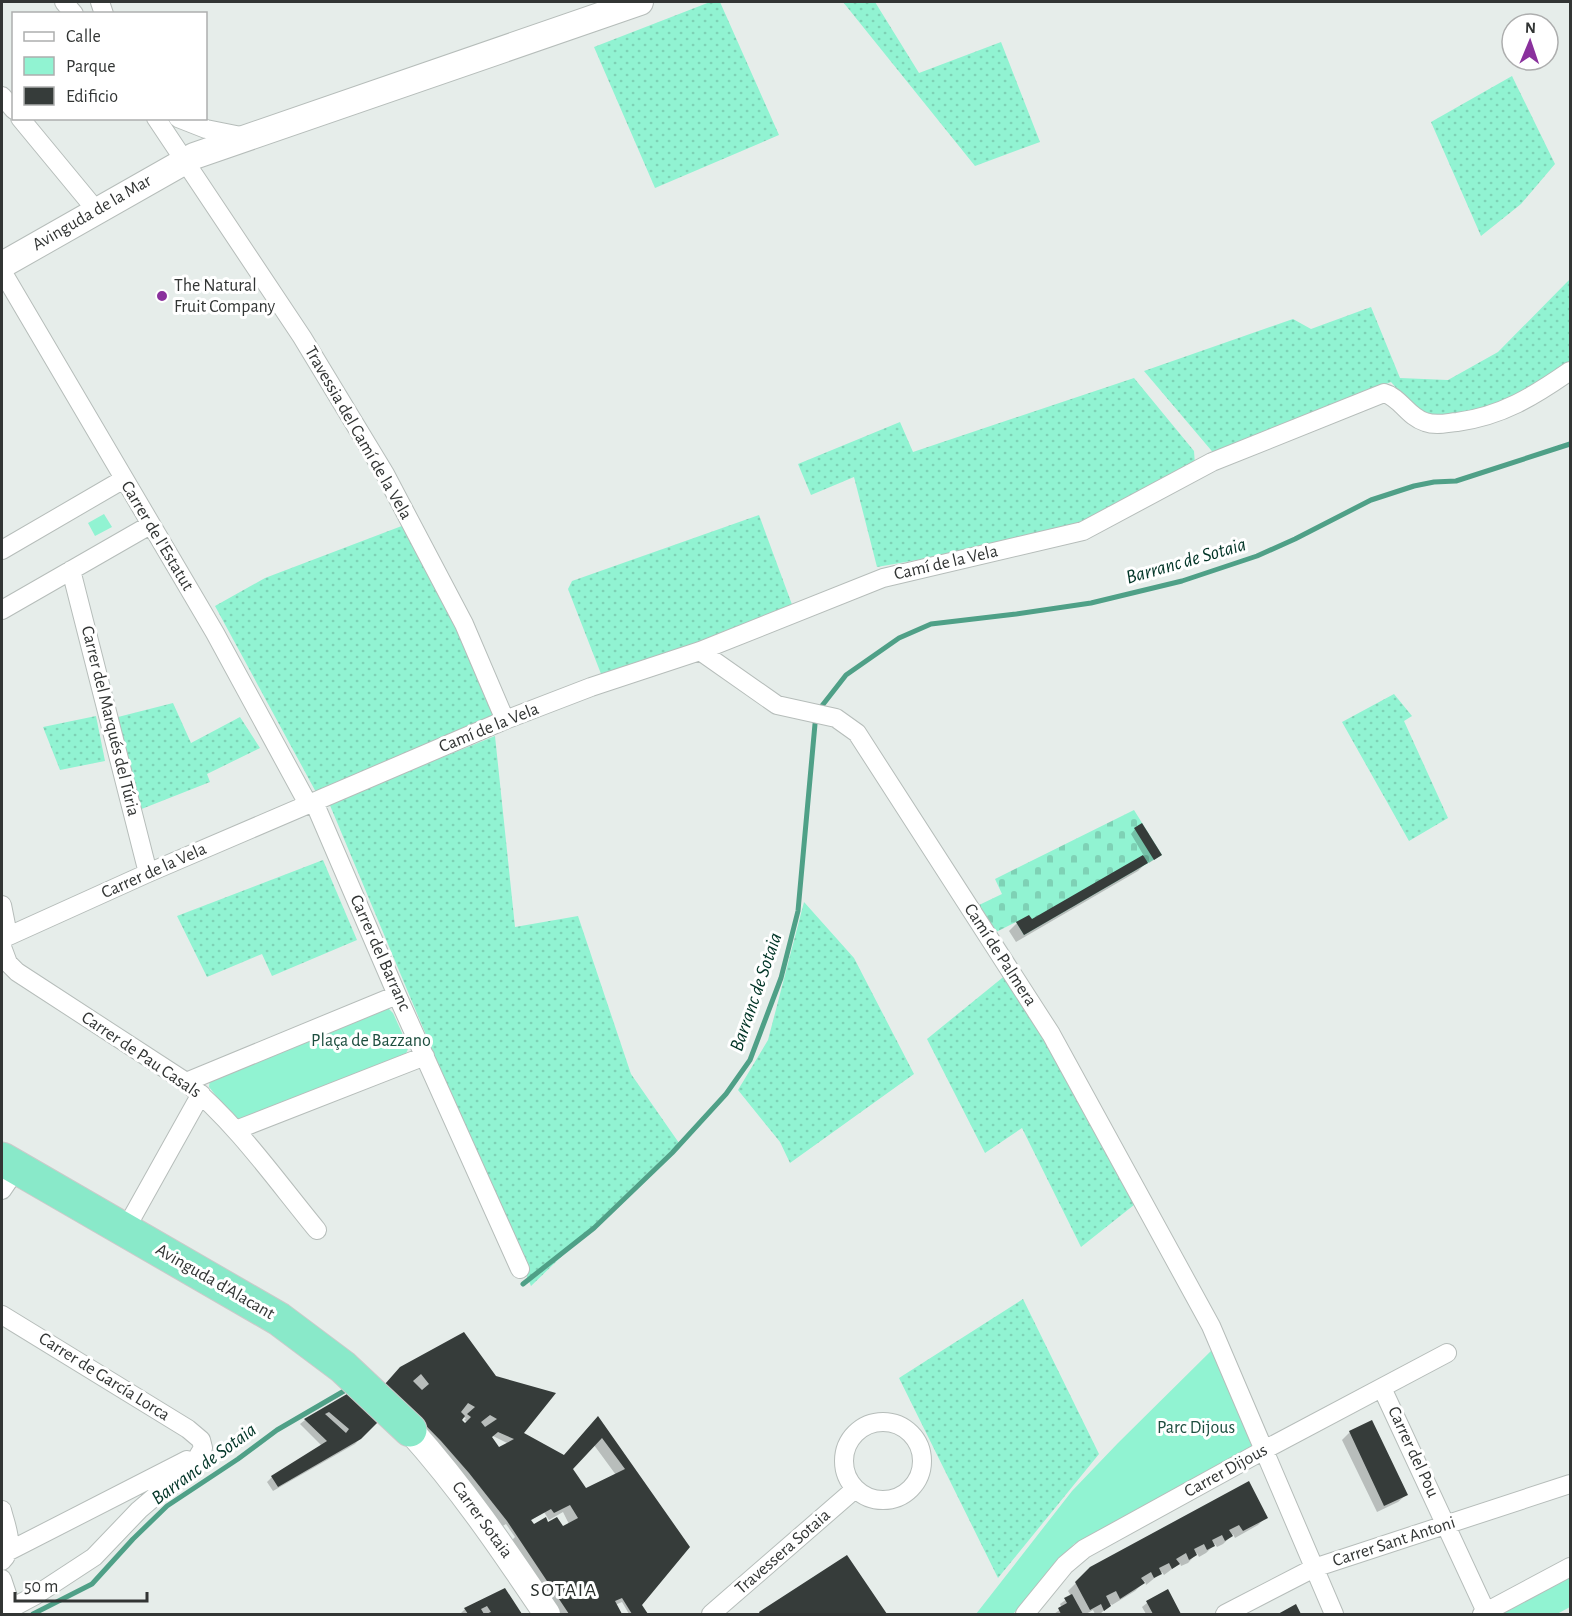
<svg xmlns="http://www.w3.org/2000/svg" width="1572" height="1616" font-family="'Alegreya Sans',sans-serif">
<defs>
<pattern id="grass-dots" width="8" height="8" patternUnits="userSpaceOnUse" patternTransform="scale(1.5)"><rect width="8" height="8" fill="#91f3d2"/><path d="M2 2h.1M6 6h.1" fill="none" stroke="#7ed1b5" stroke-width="1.8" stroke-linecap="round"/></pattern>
<pattern id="cemetery-stones" width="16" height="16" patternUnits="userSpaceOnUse" patternTransform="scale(1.5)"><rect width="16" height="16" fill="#91f3d2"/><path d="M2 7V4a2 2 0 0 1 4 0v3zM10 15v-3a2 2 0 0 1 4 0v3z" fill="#7ed1b5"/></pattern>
</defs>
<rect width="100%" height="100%" fill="#e6edea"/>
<path fill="url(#grass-dots)" d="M710,2H720L779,135L655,188L594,47Z
M843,2H875L919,73L1001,42L1040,142L975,166Z
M1512,76L1555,164L1521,204L1481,236L1431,122Z
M1570,279V362L1517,400L1459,420L1425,414L1406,399L1391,382L1216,456L1144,371L1293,319L1311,329L1371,307L1400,378L1448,380L1498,352Z
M1134,378L1194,451L1195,465L1092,523L1036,539L877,567L854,477L811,495L798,464L900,422L913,452Z
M759,515L794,610L603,679L568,589L572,581Z
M407,524L497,714L317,794L215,606L265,578Z
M1394,694L1412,716L1404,721L1448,818L1409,841L1342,722Z
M173,703L191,743L240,717L260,748L207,774L210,782L139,810L118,717Z
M96,716L105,761L60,770L43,727Z
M495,736L515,927L578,916L631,1074L679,1143L531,1286L329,803Z
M323,860L357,940L272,976L262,954L207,977L177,916Z
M804,902L854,958L914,1074L790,1163L780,1142L738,1090L768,1040Z
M1007,974L1139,1201L1081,1247L1022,1128L985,1153L927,1039Z
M1023,1299L1099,1454L998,1578L899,1378Z"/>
<path fill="url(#cemetery-stones)" d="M1134,810L1162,855L1024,935L1016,922L996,932L979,905L1002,894L995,879Z"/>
<path fill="#91f3d2" d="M104,514L112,527L95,536L88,523Z
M387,1007L393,1013L407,1044L408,1049L405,1056L242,1120L232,1116L209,1087L210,1079Z
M1213,1349L1253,1449L1074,1544L1013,1614H976L1072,1491L1118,1443Z
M1570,1575V1607L1557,1614H1499Z"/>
<path fill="#0003" fill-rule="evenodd" d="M1135,829L1160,855L1155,859L1149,863L1148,861L1138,871L1016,942L1009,931L1017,923L1031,921L1144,856L1131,834Z
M414,1361L521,1434L563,1456L591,1425L644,1483L640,1605L646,1614H629L622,1602L615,1605L620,1614H552L509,1543L515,1537L506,1524L496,1530L379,1392ZM458,1416L466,1418L464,1420L467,1422L464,1425ZM489,1434L509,1444L498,1449ZM594,1445L616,1475L585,1491L571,1469ZM544,1512L549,1520L563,1512L569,1524L563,1528L548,1524L527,1529L530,1521Z
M347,1396L376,1422L355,1444L273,1491L267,1482L272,1477L322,1446L300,1424L305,1420Z
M1350,1432L1406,1495L1398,1502L1377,1512L1342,1440Z
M1248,1483L1266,1517L1258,1525L1235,1538L1233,1534L1223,1544L1217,1547L1215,1544L1206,1553L1199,1557L1197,1553L1188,1563L1181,1566L1180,1563L1164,1575L1162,1572L1146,1585L1145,1581L1135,1591L1112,1605L1111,1604L1100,1614H1095L1093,1610L1086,1614H1054L1062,1608L1060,1604L1071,1596L1068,1591L1091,1568Z
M846,1558L886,1614H759H760Z
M505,1590L520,1614H460L465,1609Z
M1167,1591L1180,1613L1146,1614L1142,1607L1147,1603Z"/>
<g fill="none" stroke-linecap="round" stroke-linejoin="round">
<path stroke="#4fa087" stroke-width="5" d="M821,707L846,675L899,638L931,624L1016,614L1091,603L1182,581L1257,556L1295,539L1371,500L1414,486L1434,482L1456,481L1570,444
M523,1284L594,1228L672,1153L726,1094L750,1060L781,978L798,911L815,724
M33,1614L92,1584L133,1539L167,1506L238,1459L277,1430L344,1391"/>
</g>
<path fill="#363c3a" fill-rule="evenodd" d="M1142,823L1162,855L1154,860L1134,828Z
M1143,855L1148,863L1024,935L1016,922L1029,915L1032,919Z
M464,1332L496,1376L556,1393L524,1433L564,1455L598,1416L690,1547L642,1605L648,1614H632L622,1598L615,1601L622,1614H569L507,1521L469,1473L441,1441L385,1384L400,1367ZM421,1374L429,1384L422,1390L413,1381ZM468,1403L475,1407L467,1414L471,1417L465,1423L462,1420L465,1416L461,1412ZM490,1415L497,1419L485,1427L481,1422ZM498,1432L514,1439L499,1447L492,1437ZM602,1438L625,1469L586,1488L573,1469ZM570,1505L578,1518L563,1526L557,1517L548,1522L546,1517L534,1524L531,1520L551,1509L554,1513Z
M347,1394L378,1422L361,1439L278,1487L271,1476L327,1441L304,1419ZM329,1412L349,1429L346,1433L325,1414Z
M1372,1420L1408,1495L1384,1506L1349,1431Z
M1249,1481L1268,1518L1243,1531L1239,1525L1229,1530L1233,1536L1225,1541L1222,1535L1212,1540L1215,1546L1207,1550L1204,1544L1194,1549L1197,1555L1189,1560L1186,1553L1176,1559L1180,1564L1172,1569L1169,1563L1159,1568L1162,1574L1154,1578L1151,1572L1141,1578L1145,1583L1120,1599L1116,1591L1106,1596L1111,1606L1104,1611L1101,1604L1090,1610L1075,1582L1090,1567Z
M847,1555L887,1614H760L759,1612Z
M505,1588L522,1614H486L491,1612L487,1606L481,1609L484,1614H468L464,1608Z
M1168,1589L1181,1614H1153L1146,1601Z
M1072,1594L1083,1614H1061L1058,1608L1067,1603L1064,1598Z
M1296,1604L1301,1614H1278Z"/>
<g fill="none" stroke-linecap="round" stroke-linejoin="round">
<defs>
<path id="street" d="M64,2L74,14
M100,2L104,14
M2,96L14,110
M20,118L96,210
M156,118L302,337L385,474L464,624L505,720
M178,118L206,129L246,137
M2,271L215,633L308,804
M2,550L124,479
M71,570L148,873
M2,610L150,525
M700,651L777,705L836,718L857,733L1051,1034L1211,1326L1334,1614
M314,802L397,995L520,1269
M2,905L8,935
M2,939L148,873L505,720L591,687L700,651L883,578L1083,531L1212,462L1384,393C1400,397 1408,417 1425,422C1436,426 1446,423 1457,422C1502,416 1534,396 1570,371
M2,947L8,963L17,972L186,1082C237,1124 275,1179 317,1230
M186,1082L397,995
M236,1130L425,1056
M2,1190L17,1168
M125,1230L201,1094
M2,1315L188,1429L201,1440L203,1448L194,1463L139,1510L94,1557L36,1595L8,1610
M1382,1388L1487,1614
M844 1461a39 39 0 1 1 78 0a39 39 0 1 1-78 0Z
M2,1510C6,1527 16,1547 2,1561
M9,1551L187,1460
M2,1579L10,1603L6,1614
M711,1614L855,1489
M1025,1614L1065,1565L1084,1549L1264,1450L1447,1353
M1225,1614L1314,1568L1570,1484
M1482,1614L1570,1567"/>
<path id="secondary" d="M2,265L194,156L640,2
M410,1430C462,1488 504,1550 547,1614"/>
<path id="highway" d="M2,1159L279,1319L343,1367L410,1430"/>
</defs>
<use href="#street" stroke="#b6bdba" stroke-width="20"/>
<use href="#secondary" stroke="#b6bdba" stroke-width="28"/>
<use href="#highway" stroke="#cacaca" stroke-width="35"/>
<use href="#street" stroke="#fff" stroke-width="18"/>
<use href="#secondary" stroke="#fff" stroke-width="26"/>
<use href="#highway" stroke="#89e9c9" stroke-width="33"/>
</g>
<circle fill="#8a319d" stroke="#fff" stroke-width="2" cx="162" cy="296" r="6"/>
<g text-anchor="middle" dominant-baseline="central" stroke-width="6" stroke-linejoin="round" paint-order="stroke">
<g font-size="18" fill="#323534" stroke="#fff">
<text transform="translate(92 213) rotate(-30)">Avinguda de la Mar</text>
<text transform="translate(358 433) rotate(60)">Travessia del Camí de la Vela</text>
<text transform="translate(157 536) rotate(59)">Carrer de l'Estatut</text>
<text transform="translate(946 563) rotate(-13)">Camí de la Vela</text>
<text transform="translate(110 721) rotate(76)">Carrer del Marqués del Túria</text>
<text transform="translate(489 728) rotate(-22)">Camí de la Vela</text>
<text transform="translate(154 871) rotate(-24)">Carrer de la Vela</text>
<text transform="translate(380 953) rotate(66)">Carrer del Barranc</text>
<text transform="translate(1000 955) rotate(57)">Camí de Palmera</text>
<text transform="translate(141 1055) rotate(34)">Carrer de Pau Casals</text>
<text transform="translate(215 1282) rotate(30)">Avinguda d'Alacant</text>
<text transform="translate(104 1377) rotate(32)">Carrer de García Lorca</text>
<text transform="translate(1413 1452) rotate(65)">Carrer del Pou</text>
<text transform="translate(1226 1471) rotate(-29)">Carrer Dijous</text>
<text transform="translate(482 1520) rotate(54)">Carrer Sotaia</text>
<text transform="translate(1394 1542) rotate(-18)">Carrer Sant Antoni</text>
<text transform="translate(783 1552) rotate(-41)">Travessera Sotaia</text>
</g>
<g font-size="18" fill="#323534" stroke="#fff" text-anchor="start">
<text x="174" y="286">The Natural<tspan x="174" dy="21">Fruit Company</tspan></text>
</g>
<g font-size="18" fill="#1d4e3f" stroke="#fff">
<text x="371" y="1041">Plaça de Bazzano</text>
<text x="1196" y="1428">Parc Dijous</text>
</g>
<g font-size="20" font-style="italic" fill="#003426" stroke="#fff">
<text transform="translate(1186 561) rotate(-16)">Barranc de Sotaia</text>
<text transform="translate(756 992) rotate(-71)">Barranc de Sotaia</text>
<text transform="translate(204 1464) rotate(-36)">Barranc de Sotaia</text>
</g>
<g font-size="20" letter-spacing="1.5" fill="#282e2b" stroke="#fff">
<text x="564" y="1590">SOTAIA</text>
</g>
</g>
<rect width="1572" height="1616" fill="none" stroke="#323534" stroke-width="6"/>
<rect x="12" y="12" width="195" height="108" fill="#ffffff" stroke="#adaeae" stroke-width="1.5"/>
<rect x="24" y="32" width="30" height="9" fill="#ffffff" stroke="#adaeae" stroke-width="1.5"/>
<text x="66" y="42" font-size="18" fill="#323534">Calle</text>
<rect x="24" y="57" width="30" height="18" fill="#91f3d2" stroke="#adaeae" stroke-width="1.5"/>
<text x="66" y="72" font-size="18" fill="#323534">Parque</text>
<rect x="24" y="87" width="30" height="18" fill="#363c3a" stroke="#adaeae" stroke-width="1.5"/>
<text x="66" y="102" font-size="18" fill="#323534">Edificio</text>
<g transform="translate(1530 42) rotate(2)"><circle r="28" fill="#ffffff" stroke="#adaeae" stroke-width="1.5"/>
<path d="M0-4.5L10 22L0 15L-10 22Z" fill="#8a319d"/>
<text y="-9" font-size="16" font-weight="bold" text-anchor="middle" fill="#323534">N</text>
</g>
<path d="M15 1592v9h132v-9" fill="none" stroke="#323534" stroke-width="3"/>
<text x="24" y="1592" font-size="18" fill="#323534" stroke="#ffffff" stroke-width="4.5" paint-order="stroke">50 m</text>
</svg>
